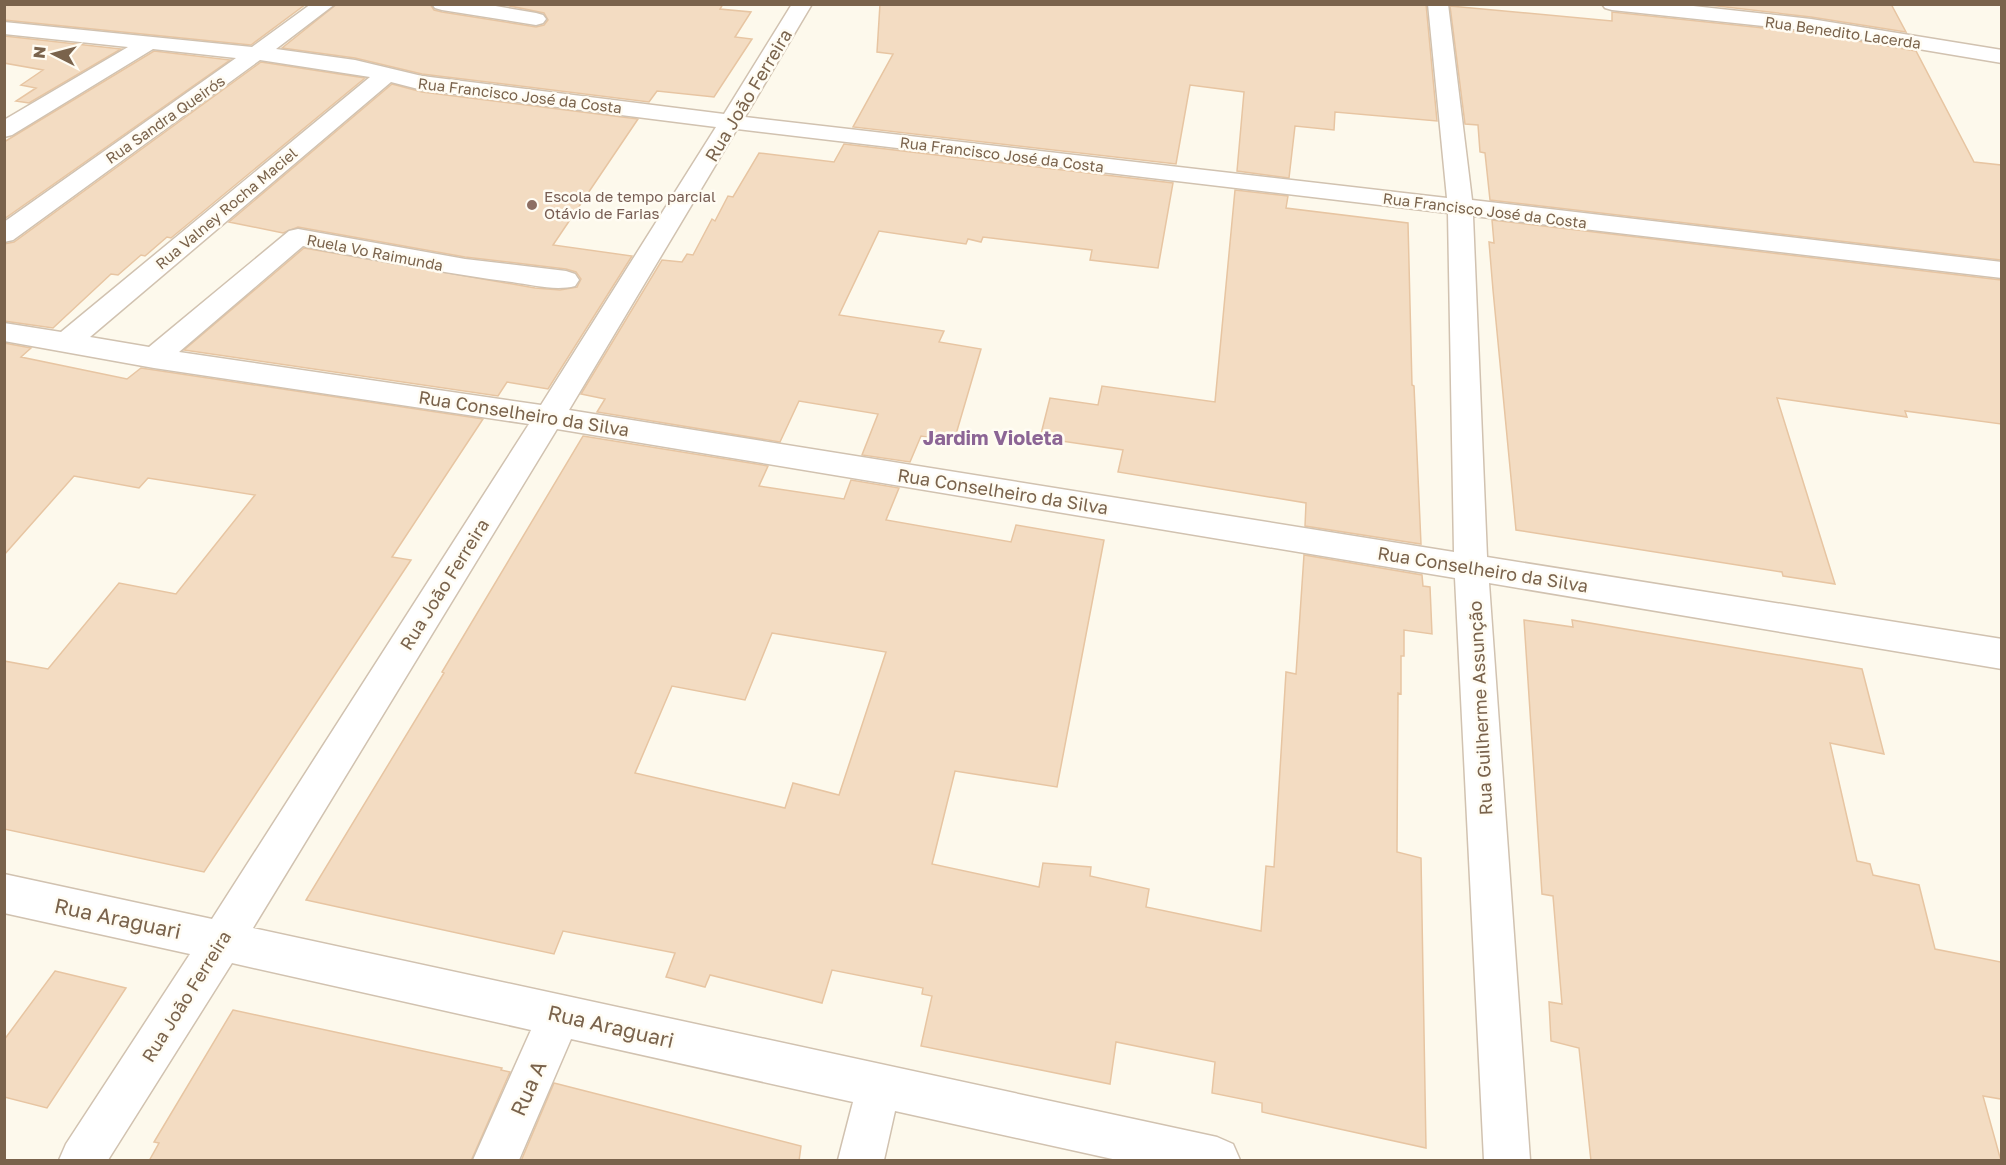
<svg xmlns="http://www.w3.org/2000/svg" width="2006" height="1165" font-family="'Golos Text',sans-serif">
<rect width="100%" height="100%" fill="#fdf9ec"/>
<path fill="#f3dcc2" stroke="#e7c5a2" stroke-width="1.5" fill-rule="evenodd" d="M4,4H306L251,45L4,20Z
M337,4H430L434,10L442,12L536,27L544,25L548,20L544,13L500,4H723L720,9L751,12L735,37L752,39L714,97L657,91L649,102L422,74L355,58L282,48Z
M880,4H1426L1437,121L1335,112L1334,130L1295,126L1289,178L1237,171L1244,92L1190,85L1176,164L853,127L893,54L877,52Z
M1700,4H1891L1906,32L1811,17Z
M1450,6L1612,21V12L1811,33L1916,51L1974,162L2001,165V260L1490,200L1485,153L1480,152L1478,125L1465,124Z
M4,36L121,49L29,103L16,101L36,88L21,85L43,70L4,63Z
M154,51L230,60L4,219V142Z
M261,62L365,78L171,238L167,237L145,256L141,255L118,275L111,274L53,328L4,321V244L14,242Z
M392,84L422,92L638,119L553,245L632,256L548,389L507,382L498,396L184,350L304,248L535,288L560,290L577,287L581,279L576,272L566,269L465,257L298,227L283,233L229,222Z
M844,144L1173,183L1158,268L1090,260L1092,250L983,237L981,242L968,239L966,244L879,231L839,315L944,331L939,342L981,349L954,441L921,436L910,462L862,455L878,414L799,401L780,442L597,412L605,399L581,394L662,260L682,262L687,254L693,255L712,219L715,221L728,196L733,197L759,153L834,162Z
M1235,190L1288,196L1286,208L1408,223L1412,385L1414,386L1421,544L1305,526L1306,503L1118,472L1123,450L1040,438L1050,398L1098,405L1102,386L1215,402Z
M1492,220L2001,280V424L1905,411L1907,417L1777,398L1835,584L1783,576L1782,572L1516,530L1493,290L1489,242L1494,243Z
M4,343L31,348L21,357L127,379L141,368L483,419L392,557L411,560L204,872L4,829V661L48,669L119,583L176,594L255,495L148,478L139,488L74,476L4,555Z
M583,436L768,466L759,486L844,499L851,480L899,488L886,520L1011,542L1016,525L1104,540L1057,787L955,771L932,864L1039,887L1043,863L1091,867L1090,876L1149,889L1146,907L1261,931L1266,866L1274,867L1286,672L1296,674L1304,555L1422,575L1423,586L1430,587L1432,634L1404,630V656H1401V694L1398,693L1397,852L1421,858L1426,1148L1262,1112V1103L1212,1093L1215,1062L1116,1042L1110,1084L921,1046L932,996L922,994L923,988L832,970L822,1003L710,975L705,987L666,977L675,953L563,931L554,954L306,900L444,673L442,672ZM772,633L886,652L839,795L793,783L785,808L635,773L672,686L745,700Z
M1524,620L1573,627L1572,620L1862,669L1884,754L1830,743L1857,861L1870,864L1873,875L1919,885L1935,949L2001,962V1099L1983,1096L2001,1161H1591L1579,1048L1551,1041L1549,1002L1562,1004L1553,896L1542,894Z
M55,971L126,988L47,1108L4,1097V1040Z
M233,1010L502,1068L501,1070L510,1072L471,1161H149L159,1143L154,1142Z
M554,1083L801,1146L799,1161H521Z"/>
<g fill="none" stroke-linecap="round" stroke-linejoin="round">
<defs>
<path id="minor" d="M311,4H335L276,49L355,60L422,76L724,114L792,4H812L745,117L1447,198L1428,4H1448L1472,200L2002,262V278L1473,216L1487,557L2002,639V669L1489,583L1530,1160H1484L1455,578L557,429L253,928L1217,1137L1233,1144L1240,1160H1117L895,1111L884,1160H838L853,1102L571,1039L519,1160H473L531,1030L232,963L108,1160H59L66,1144L190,954L4,913V874L212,919L529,424L154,368L4,341V323L61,332L370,77L260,60L13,240L4,242V222L236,58L153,49L12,135L4,137V120L128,47L4,34V22L252,47ZM391,82L422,90L716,127L541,405L179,352L303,246C372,259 442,273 512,282C532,285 556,291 575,286L579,280L575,274L566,271L465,259L298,229L289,231L149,347L90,337ZM737,129L1448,213L1454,552L569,410Z
M432,4H484L536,13L543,15L546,19L543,23L536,25L442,10L435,8Z
M1602,4H1675L1811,19L2002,50V63L1811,31L1612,10L1605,8Z"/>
</defs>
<use href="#minor" stroke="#d1c2b0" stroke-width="3"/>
<use href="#minor" fill="#fff" fill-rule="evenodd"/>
</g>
<circle fill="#8d6e63" stroke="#fffcf3" stroke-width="2" cx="532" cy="205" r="6"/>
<g text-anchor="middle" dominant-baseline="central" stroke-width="5" stroke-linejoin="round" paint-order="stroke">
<g font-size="15" fill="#7a634c" stroke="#fffcf3">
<text transform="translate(1843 32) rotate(8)">Rua Benedito Lacerda</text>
<text transform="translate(520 95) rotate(7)">Rua Francisco José da Costa</text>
<text transform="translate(165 119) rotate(-35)">Rua Sandra Queirós</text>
<text transform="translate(1002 154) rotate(7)">Rua Francisco José da Costa</text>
<text transform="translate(226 208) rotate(-40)">Rua Valney Rocha Maciel</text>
<text transform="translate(1485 210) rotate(7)">Rua Francisco José da Costa</text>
<text transform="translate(375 252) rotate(11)">Ruela Vo Raimunda</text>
</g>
<g font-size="15" fill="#785e54" stroke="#fffcf3" text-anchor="start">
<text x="544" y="196">Escola de tempo parcial<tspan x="544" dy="17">Otávio de Farias</tspan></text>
</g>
<g font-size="18" fill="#7a634c" stroke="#fffcf3">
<text transform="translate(748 95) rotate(-59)">Rua João Ferreira</text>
<text transform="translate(524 413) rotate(9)">Rua Conselheiro da Silva</text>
<text transform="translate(1003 491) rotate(9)">Rua Conselheiro da Silva</text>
<text transform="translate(1483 569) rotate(9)">Rua Conselheiro da Silva</text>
<text transform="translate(444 584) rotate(-58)">Rua João Ferreira</text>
<text transform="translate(1480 708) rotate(-93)">Rua Guilherme Assunção</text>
<text transform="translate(186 996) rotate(-58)">Rua João Ferreira</text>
</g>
<g font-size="20" font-weight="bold" fill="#8c6595" stroke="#fffcf3">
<text x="993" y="437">Jardim Violeta</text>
</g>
<g font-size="21" fill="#7a634c" stroke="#fffcf3">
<text transform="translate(118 918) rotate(12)">Rua Araguari</text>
<text transform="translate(611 1026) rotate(13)">Rua Araguari</text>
<text transform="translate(528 1088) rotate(-66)">Rua A</text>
</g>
</g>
<rect width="2006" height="1165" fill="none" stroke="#7a634c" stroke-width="12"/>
<g transform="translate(54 54) rotate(276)" stroke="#fffcf3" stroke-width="4.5" paint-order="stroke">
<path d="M0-4.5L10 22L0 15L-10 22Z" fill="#7a634c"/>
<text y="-9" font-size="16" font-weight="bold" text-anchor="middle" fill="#7a634c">N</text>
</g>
</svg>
